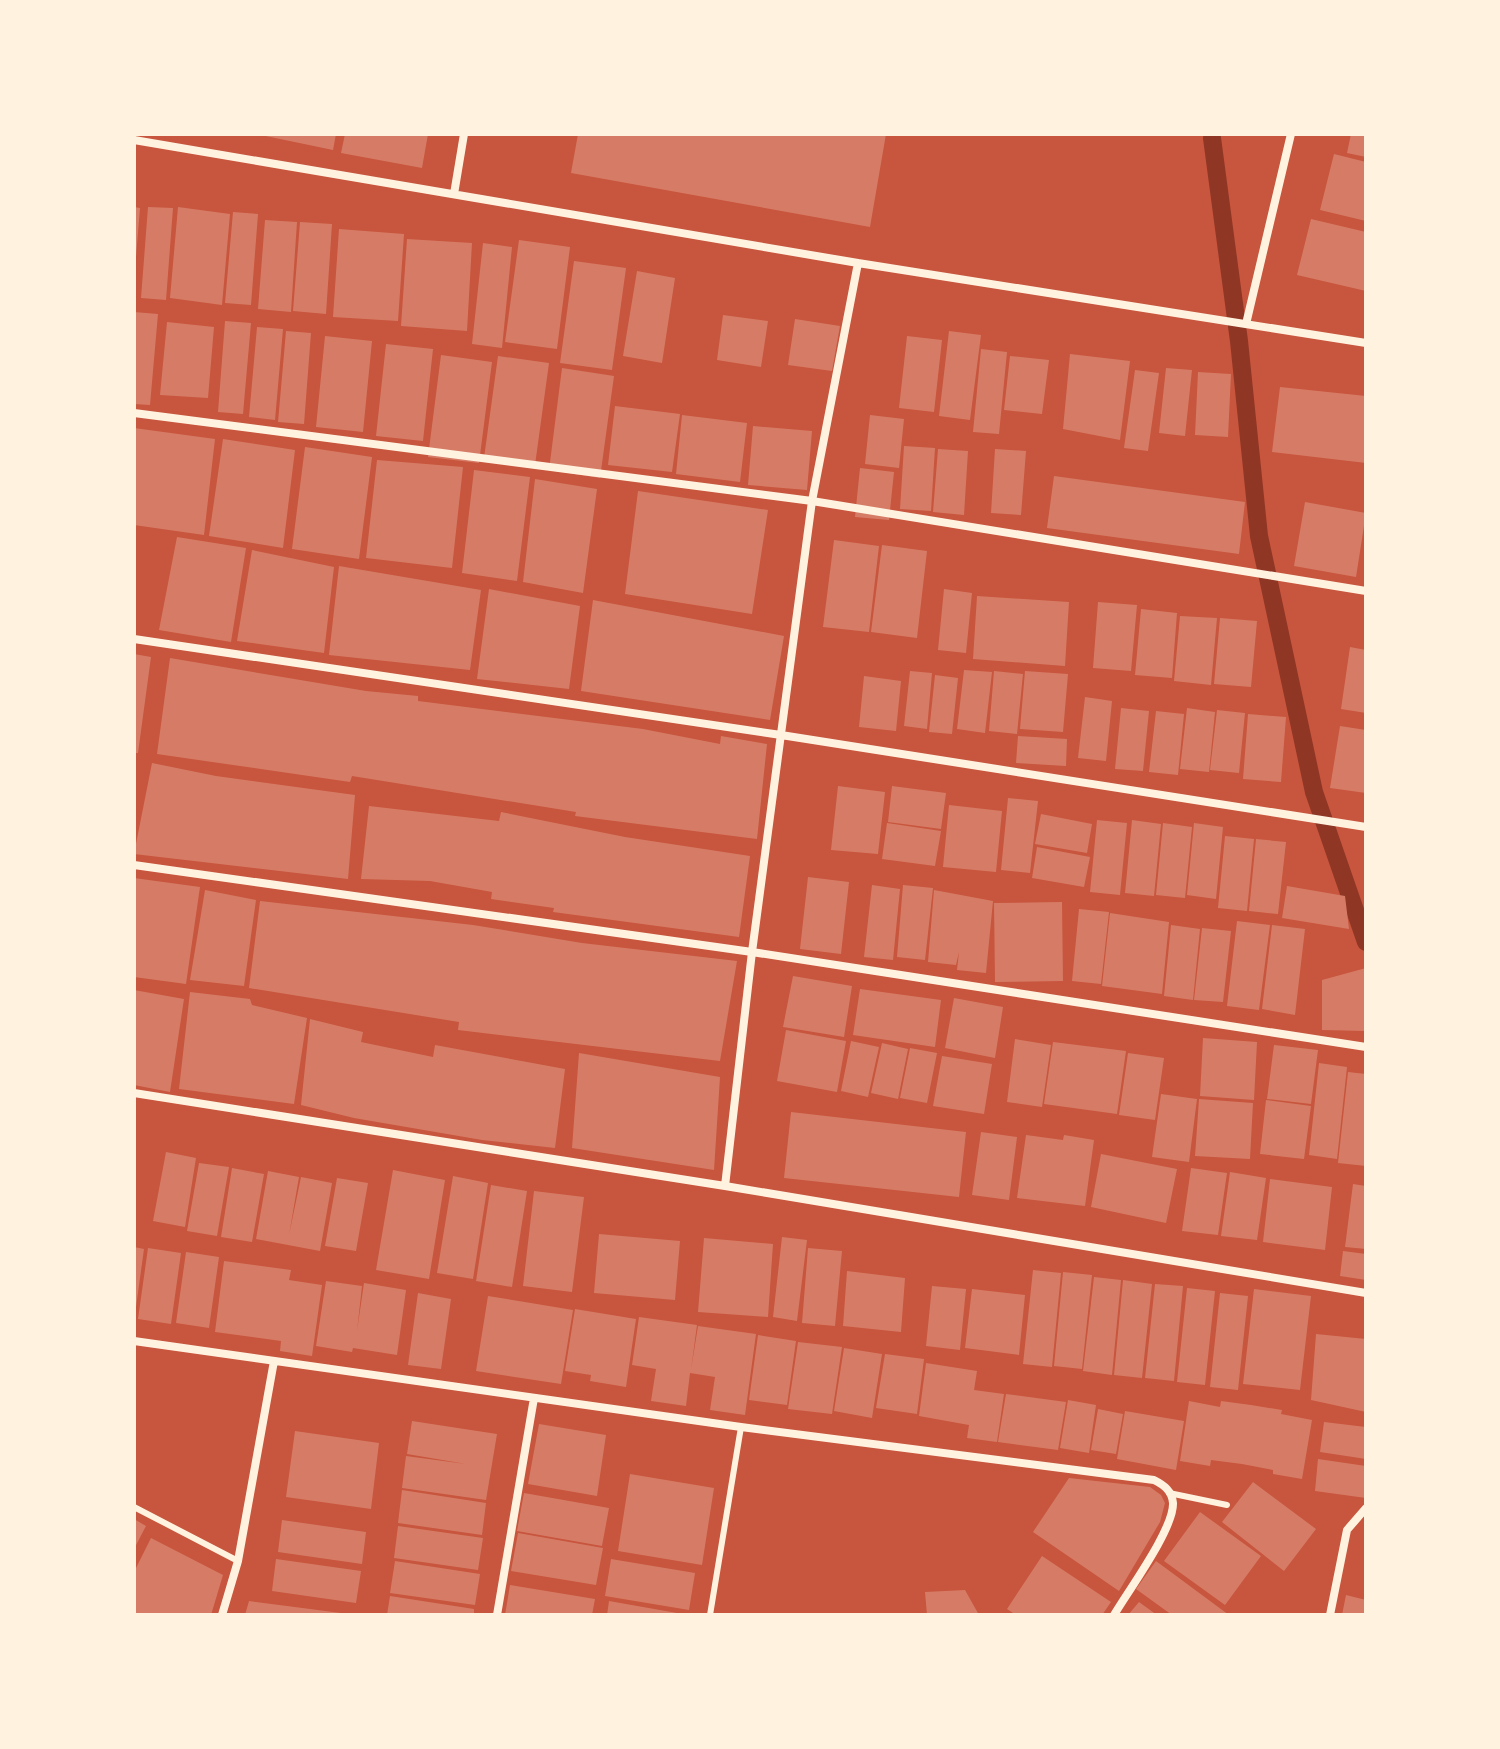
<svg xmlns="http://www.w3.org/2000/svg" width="1500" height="1749" font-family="Mulish,sans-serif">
<rect width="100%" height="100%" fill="#c8553d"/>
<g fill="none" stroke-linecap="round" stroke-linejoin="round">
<path stroke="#8f3625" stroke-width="18" d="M1212,138L1239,341L1259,536L1314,792L1366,942"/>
</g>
<path fill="#d67c66" d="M256,134H336L333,150Z
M345,134H428L422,168L341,153Z
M578,134H886L870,227L571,173Z
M1351,134H1366V157L1347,153Z
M1334,154L1366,162V221L1320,210Z
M134,207L140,208L136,257H134Z
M148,207L173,208L166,300L141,298Z
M178,207L230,214L222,305L170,298Z
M233,212L258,214L251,305L225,303Z
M1311,219L1366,232V291L1297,275Z
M265,220L297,222L291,312L258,309Z
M300,222L332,224L326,314L293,311Z
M339,229L404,234L398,321L333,317Z
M407,239L472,243L467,331L401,326Z
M519,240L570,247L557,349L505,342Z
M483,243L512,247L502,348L472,344Z
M574,261L626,268L612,370L560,363Z
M637,271L675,278L662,363L623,356Z
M134,312L158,314L150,405L134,404Z
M723,315L768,321L761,367L717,360Z
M795,319L840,326L832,371L788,365Z
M225,321L251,323L243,414L218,412Z
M167,322L214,327L208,398L160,395Z
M257,327L283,329L275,420L249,417Z
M286,331L311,333L304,424L278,422Z
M949,331L981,335L970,420L939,416Z
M325,336L372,341L363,432L316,427Z
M907,336L942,340L934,412L899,408Z
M386,344L433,349L423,441L376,436Z
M981,349L1007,352L999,434L973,432Z
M1070,354L1130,361L1120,440L1063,429Z
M441,355L492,362L479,463L428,457Z
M498,356L549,363L535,465L484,458Z
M1010,356L1049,360L1042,414L1004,410Z
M562,368L614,376L600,478L549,470Z
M1166,368L1192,370L1185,436L1159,433Z
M1135,370L1159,373L1148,451L1124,448Z
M1198,372L1231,374L1228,437L1195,435Z
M1280,387L1366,396V463L1272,452Z
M615,406L680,414L672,472L608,465Z
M682,415L747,423L740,482L676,474Z
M870,415L904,419L899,468L865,464Z
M753,426L812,431L807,490L748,485Z
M134,428L215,439L204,535L134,525Z
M223,439L295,450L283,548L209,536Z
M904,446L935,448L931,511L900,509Z
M305,447L372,457L359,559L292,549Z
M938,449L968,451L964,515L933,512Z
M995,449L1026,451L1021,515L991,513Z
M377,460L463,467L452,568L366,558Z
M860,468L894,472L889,520L855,517Z
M474,470L530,477L517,581L462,573Z
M1054,476L1245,502L1239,554L1047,528Z
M535,479L597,489L583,593L523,582Z
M638,491L768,510L752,614L625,594Z
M1305,502L1366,513L1356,577L1294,566Z
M177,537L246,548L231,642L159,630Z
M834,540L879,546L869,632L823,627Z
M882,545L927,551L917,638L871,632Z
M252,550L334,567L324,653L237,641Z
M339,566L481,590L470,670L329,655Z
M489,589L580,606L569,689L477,679Z
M944,589L972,593L966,653L938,650Z
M977,596L1069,602L1065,666L973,659Z
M593,600L784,636L770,720L581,691Z
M1098,602L1137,605L1131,671L1093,668Z
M1141,609L1177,613L1172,678L1135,675Z
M1180,616L1217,618L1211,685L1174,681Z
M1220,618L1257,621L1251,687L1214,684Z
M1350,647L1366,650V713L1341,709Z
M134,654L151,657L138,753H134Z
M170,658L366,691L418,696V701L643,729L720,744L721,736L767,744L757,839L575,816L576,812L352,776L350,782L157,754Z
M964,670L992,672L985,733L957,729Z
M910,671L932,673L927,729L904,726Z
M994,671L1023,674L1017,734L989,731Z
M1025,671L1068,674L1063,732L1020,729Z
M935,675L958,678L952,734L929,732Z
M864,676L901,681L896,731L859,727Z
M1085,697L1112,701L1106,761L1078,758Z
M1121,708L1149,711L1143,771L1115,769Z
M1187,708L1215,712L1209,772L1180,769Z
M1217,710L1245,713L1239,773L1210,770Z
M1156,711L1184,714L1178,775L1149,772Z
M1248,714L1286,717L1281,782L1243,779Z
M1340,726L1366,730V793L1330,788Z
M1018,736L1067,739L1066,766L1016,763Z
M152,763L216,776L355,795L348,879L134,854Z
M838,786L885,792L878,854L831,850Z
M892,786L946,793L941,829L888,822Z
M1008,798L1038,801L1030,873L1001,870Z
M949,805L1002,811L996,872L943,867Z
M369,806L499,821L501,812L625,837L750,856L739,937L553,912L554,908L491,899L492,892L430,881L361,879Z
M1041,814L1092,824L1087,853L1035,844Z
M1097,820L1127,823L1120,895L1090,892Z
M1132,820L1161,824L1154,896L1125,893Z
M887,823L941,831L935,866L882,859Z
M1163,823L1192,827L1185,898L1156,895Z
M1194,823L1223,827L1216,899L1187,895Z
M1225,836L1254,839L1247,911L1218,908Z
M1256,839L1286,842L1278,914L1249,911Z
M1037,847L1090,857L1084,887L1032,878Z
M808,877L849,882L841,954L800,949Z
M134,878L200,887L186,984L134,977Z
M872,885L900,889L893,960L864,957Z
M903,885L933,888L925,960L897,957Z
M1287,886L1345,896L1349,929L1282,918Z
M205,890L256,900L244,986L190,980Z
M934,890L993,901L986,973L957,970L959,952L956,965L928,962Z
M260,901L473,925L582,943L737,961L720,1061L458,1030L459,1022L249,988Z
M1062,902L1063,981L995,982L994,903Z
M1079,909L1109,912L1101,984L1072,981Z
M1110,913L1169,922L1162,994L1102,986Z
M1237,921L1270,925L1259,1010L1227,1006Z
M1171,925L1200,929L1193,1000L1164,996Z
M1272,925L1305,929L1295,1015L1262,1009Z
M1202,928L1231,931L1223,1002L1194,1000Z
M1366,968V1031L1322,1030V980Z
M793,976L852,986L844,1037L783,1027Z
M860,989L941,1000L935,1047L853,1035Z
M134,990L184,999L170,1092L134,1085Z
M190,992L250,999L252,1005L307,1018L294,1104L179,1089Z
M954,998L1003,1007L995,1058L945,1048Z
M310,1019L363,1032L361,1042L433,1057L435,1045L565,1069L555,1148L482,1140L354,1118L301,1105Z
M786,1030L846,1041L837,1092L777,1081Z
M1203,1038L1257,1042L1254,1100L1200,1096Z
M1015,1039L1051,1045L1042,1107L1007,1102Z
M851,1041L879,1047L868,1097L841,1091Z
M1053,1042L1126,1051L1117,1114L1044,1104Z
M882,1043L908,1049L898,1099L871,1093Z
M1274,1045L1318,1050L1311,1104L1267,1099Z
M910,1048L937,1053L927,1103L900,1098Z
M579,1053L720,1077L714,1170L572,1148Z
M1128,1053L1164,1058L1155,1120L1119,1115Z
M942,1056L992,1064L984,1114L933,1106Z
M1319,1063L1347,1067L1337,1159L1309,1155Z
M1348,1072L1366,1074V1166L1338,1163Z
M1161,1094L1197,1099L1189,1162L1152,1157Z
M1199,1099L1253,1103L1250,1159L1195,1156Z
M1266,1100L1311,1106L1304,1159L1260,1154Z
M791,1112L966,1132L959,1197L784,1178Z
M981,1132L1017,1137L1009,1200L972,1195Z
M1026,1135L1063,1140L1064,1135L1094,1140L1085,1206L1017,1198Z
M166,1152L196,1158L185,1227L153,1221Z
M1101,1154L1177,1169L1166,1223L1091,1207Z
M199,1163L229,1167L217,1236L187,1231Z
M232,1168L264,1174L252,1242L221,1237Z
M1191,1168L1227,1173L1218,1235L1182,1231Z
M393,1170L445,1180L429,1279L376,1270Z
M268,1171L299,1177L289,1235L301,1177L332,1183L320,1251L256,1239Z
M1230,1172L1266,1178L1257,1240L1221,1236Z
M453,1176L488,1183L473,1279L437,1273Z
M337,1178L368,1183L356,1251L325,1246Z
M1270,1179L1332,1187L1325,1250L1263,1242Z
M1353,1184L1366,1186V1249L1345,1247Z
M491,1185L527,1191L512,1287L476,1281Z
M534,1191L584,1197L572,1292L523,1286Z
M599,1234L680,1241L675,1300L594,1293Z
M782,1237L807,1240L797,1321L773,1317Z
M704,1238L773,1244L768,1317L698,1312Z
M134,1247L144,1249L136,1307H134Z
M148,1248L181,1253L171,1324L138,1319Z
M808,1248L842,1251L835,1326L802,1323Z
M1343,1251L1366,1254V1280L1340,1276Z
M186,1252L219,1257L209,1328L176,1323Z
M224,1261L291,1270L289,1280L322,1285L312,1356L280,1351L281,1341L215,1332Z
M1033,1270L1061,1273L1052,1367L1023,1364Z
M847,1271L905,1278L901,1332L843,1326Z
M1063,1272L1092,1275L1082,1369L1054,1366Z
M1094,1277L1121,1280L1112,1375L1083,1371Z
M1123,1280L1152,1284L1142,1378L1114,1375Z
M326,1281L362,1286L357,1331L364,1283L406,1290L397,1355L353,1348L352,1352L316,1346Z
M1155,1284L1183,1286L1174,1381L1145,1378Z
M932,1286L966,1289L960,1350L926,1346Z
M1187,1288L1215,1291L1205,1385L1177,1382Z
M972,1289L1025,1295L1019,1355L965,1348Z
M1254,1289L1311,1296L1300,1390L1243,1384Z
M418,1293L451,1299L441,1369L408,1365Z
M1220,1293L1248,1296L1238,1390L1210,1387Z
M488,1296L573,1310L561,1384L476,1371Z
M575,1309L636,1319L626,1387L590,1381L591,1375L565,1371Z
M639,1317L697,1325L691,1370L698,1326L756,1334L745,1415L710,1410L715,1377L690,1373L686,1406L651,1401L656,1369L632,1365Z
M1316,1334L1366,1339V1412L1311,1400Z
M758,1335L796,1341L787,1405L749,1400Z
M798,1342L842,1347L832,1414L788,1409Z
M844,1348L882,1354L872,1418L834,1411Z
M885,1354L924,1359L917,1414L876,1408Z
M926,1363L977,1371L974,1390L1004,1394L997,1442L967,1438L969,1425L919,1416Z
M1006,1394L1066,1402L1058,1450L998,1442Z
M1068,1400L1096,1405L1089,1453L1060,1448Z
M1189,1401L1220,1407L1221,1401L1251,1405L1282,1410L1281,1414L1312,1420L1302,1479L1273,1474V1470L1242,1464L1211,1460L1210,1466L1180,1461Z
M1098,1409L1123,1414L1116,1454L1091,1450Z
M1125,1411L1184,1421L1176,1470L1117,1459Z
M412,1421L497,1434L486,1500L402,1488L406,1456L466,1464L407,1454Z
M1324,1422L1366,1427V1459L1320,1452Z
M539,1424L606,1435L597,1496L528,1484Z
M295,1431L379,1443L371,1509L286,1497Z
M1318,1459L1366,1466V1498L1315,1491Z
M630,1474L714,1488L702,1565L618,1551Z
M1069,1478L1150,1487L1161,1495L1165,1503L1160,1522L1119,1591L1033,1532Z
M1253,1482L1316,1529L1284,1571L1222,1522Z
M402,1490L486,1503L482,1535L398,1523Z
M524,1493L609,1508L602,1546L517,1531Z
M1200,1512L1261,1556L1225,1605L1164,1561Z
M134,1519L146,1526L134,1549Z
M282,1520L366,1532L362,1564L278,1552Z
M398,1526L483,1538L478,1570L394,1558Z
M518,1533L603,1548L596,1585L511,1571Z
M151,1538L223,1575L211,1615H134V1572Z
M1042,1556L1111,1602L1102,1615H1016L1007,1609Z
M276,1559L361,1571L356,1603L272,1591Z
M611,1559L695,1573L689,1610L605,1596Z
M395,1561L480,1574L475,1605L390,1593Z
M1156,1561L1229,1615H1172L1136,1589Z
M510,1585L595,1599L592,1615H505Z
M965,1590L979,1615H927L925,1592Z
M1346,1595L1366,1600V1615H1342Z
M390,1596L474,1609V1615H387Z
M249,1601L341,1613V1615H245Z
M609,1601L677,1613V1615H607Z
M1139,1602L1157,1615H1128Z"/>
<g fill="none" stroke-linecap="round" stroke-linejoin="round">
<path stroke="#fff3e0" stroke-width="6" d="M1169,1493L1227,1505
M134,1507L238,1561
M710,1615L741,1427"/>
<path stroke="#fff3e0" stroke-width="8" d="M134,140L858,263L1366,343
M454,194L464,134
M1246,324L1291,134
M134,413L812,501L1366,591
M134,639L781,735L1366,827
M134,865L752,952L1366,1047
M134,1093L725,1186L1366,1293
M725,1186L752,952L812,501L858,263
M134,1341L741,1427L1154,1480C1164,1485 1172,1491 1173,1503C1174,1529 1128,1591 1114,1615
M222,1615L238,1561L274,1361
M497,1615L534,1398
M1330,1615L1347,1530L1366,1508"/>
</g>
<rect width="1500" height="1749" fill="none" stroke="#fff3e0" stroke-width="272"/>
</svg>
